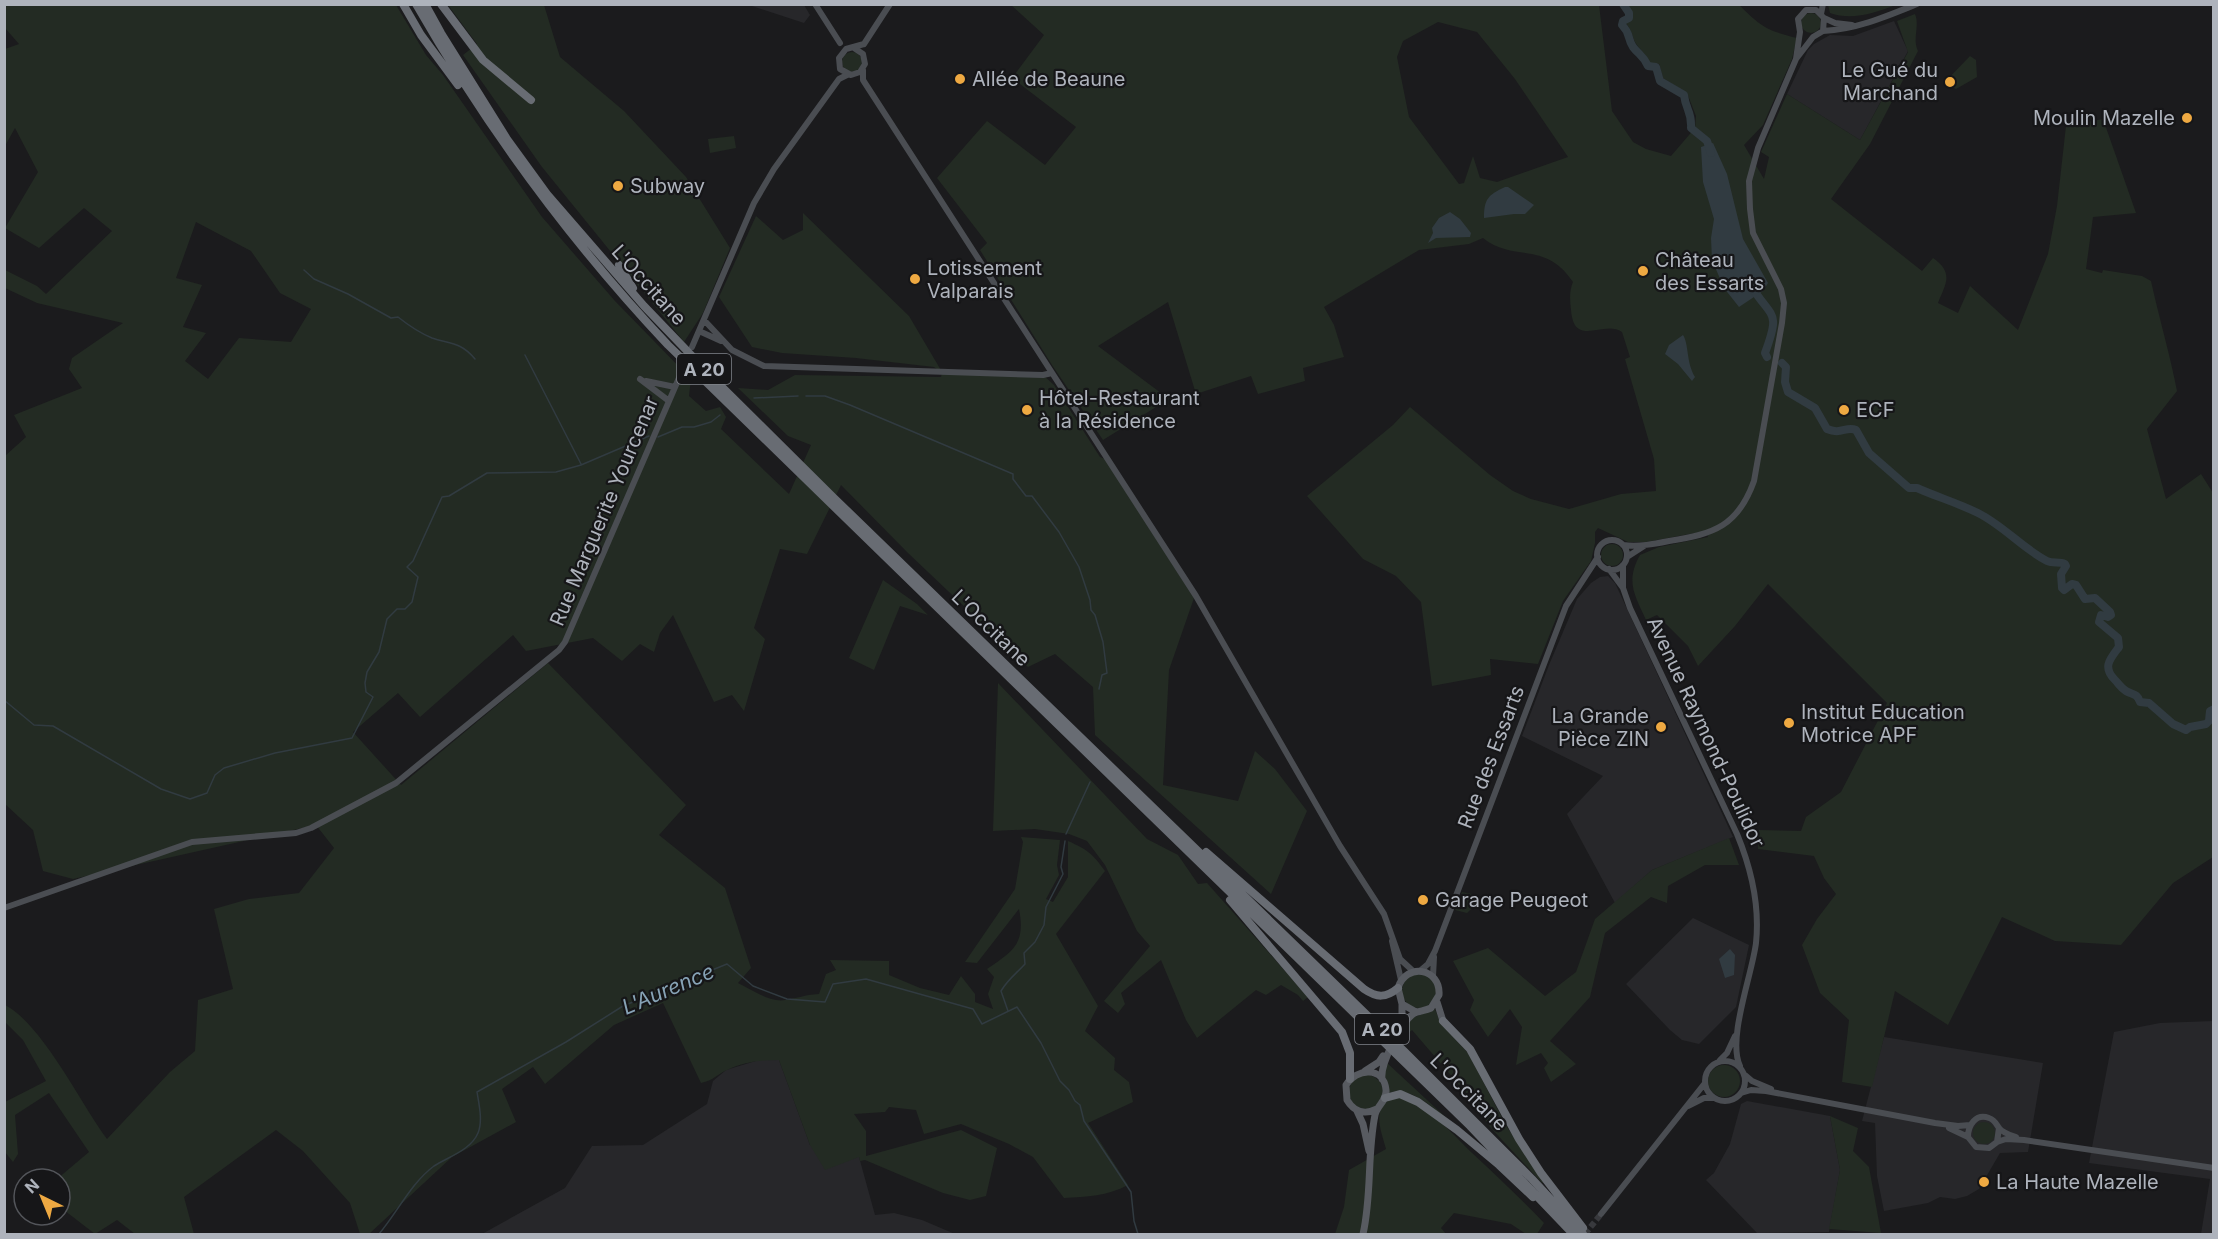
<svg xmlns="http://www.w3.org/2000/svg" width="2218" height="1239" font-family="Inter,sans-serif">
<rect width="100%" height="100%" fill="#1b1b1d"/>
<path fill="#27272a" d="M749,5H804L810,15L804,23Z
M1894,21L1908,51L1860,140L1787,94L1808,50L1814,44L1830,35L1853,36Z
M1608,576L1615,583L1733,837L1652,870L1615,903L1567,814L1603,776L1522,736L1549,665L1577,599L1591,583L1600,577Z
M1693,918L1749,945L1736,1007L1699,1044L1682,1040L1670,1030L1626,984Z
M2213,1021V1234H2201L2210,1179L2089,1163L2114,1032L2160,1023Z
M1884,1037L2043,1063L2028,1152L2000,1153L1979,1189L1967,1196L1955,1199L1940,1197L1928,1203L1884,1211L1877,1176L1875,1123L1862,1121Z
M759,1060H779L810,1145L859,1157L875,1215L894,1213L922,1220L955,1234H482L565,1188L592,1146L643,1145L707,1104L713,1081L726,1070Z
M1747,1101L1830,1116L1840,1170L1829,1232L1757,1233L1706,1180L1714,1173L1730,1144L1741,1104Z"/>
<path fill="#232b23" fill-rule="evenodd" d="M5,5H396L426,55L443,75L542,217L615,301L691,379L689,396L706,411L720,407L726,417L721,429L789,494L811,445L788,436L738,388L768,390L795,375L941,377L942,373L934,367L856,358L782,353L752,347L719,297L756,216L783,240L803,230V213L909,316L942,372L1043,375L1054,385L1100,457L1105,459L1194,598L1169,670L1163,785L1238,801L1255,751L1275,769L1307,811L1271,894L1095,735L1093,687L1055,654L1028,667L908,553L841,485L807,554L780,549L754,628L765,639L744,711L732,695L714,702L673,615L660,633L654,652L640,644L622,661L593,638L526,651L513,635L420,717L398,693L353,732L401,785L548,663L686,805L659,835L725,888L751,968L738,983C751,989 770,1003 785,1000C799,998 803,995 819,994L826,974L836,970L830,960L889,961V975L920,988L949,995L961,976L975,994V1002L993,1009L988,994L994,977L987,969C1013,951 1026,944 1019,909L977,963L965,962L1015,889L1023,842L1021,837L1060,840L1057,865L1059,875L1046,899L1053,902L1068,877V841C1088,850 1092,853 1105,871L1056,934L1098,1006L1085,1031L1115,1058L1114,1070L1129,1082L1133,1102L1088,1123L1128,1185C1107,1196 1087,1197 1064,1198L1033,1157L1009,1144L961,1124L924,1134L916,1110L889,1107L885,1112L854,1114L866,1131V1156L961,1130L997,1148L986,1196L970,1200L943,1193L865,1160L860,1161L859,1157L825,1170L810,1145L779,1060C761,1060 743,1062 727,1070C716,1075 714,1080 701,1083L663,1003L614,1025L545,1084L533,1067L502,1089L516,1122L452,1157L369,1234H360L350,1203L303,1151L276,1130L184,1197L194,1234H135L117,1220L95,1234L60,1207V1179H57L89,1152L49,1093L15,1115L18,1154L13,1162L5,1152V1102L46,1081L23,1040L5,1022V1005C42,1024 81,1104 107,1139L170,1072L195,1051L198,1000L233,989L214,909L249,899L299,893L334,848L316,825L73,879L43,871L33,830L5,804V456L26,437L14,415L82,388L69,369L72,358L123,323L37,303L5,288V270L37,286L46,294L112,231L84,208L39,248L5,228L38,172L15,128L5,146V49L19,44L5,28ZM196,222L251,251L280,293L311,309L291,342L239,338L208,379L185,361L206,333L183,327L202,285L176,278Z
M448,5H544L560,57L624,111L686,177L730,248L703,313L684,342L542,167L463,55L477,44Z
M1011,5H1599L1612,111L1633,142L1646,149L1671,156L1695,128L1696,116L1687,93L1663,78L1659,64L1650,63C1646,54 1639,49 1635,42C1632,35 1631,30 1626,23L1631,20L1633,14L1627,5H1739C1762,27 1765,30 1797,38L1792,59L1763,125L1744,145L1764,179L1769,157L1761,152L1787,94L1860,140L1908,52L1897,21L1915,14C1920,26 1912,39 1918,51L1870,144L1831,199L1922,271L1933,258C1954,273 1946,283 1938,303L1958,313L1970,286L2018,330L2048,254L2057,206L2066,126L2103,119L2136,213L2093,217L2086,269L2102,273L2103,270L2142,276L2151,281C2159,318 2170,354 2177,391L2147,429L2166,499L2201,474L2213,493V857L2173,883L2121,945L2055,941L2002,917L1948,1025L1895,991L1872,1087L1842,1082L1849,1020L1820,993L1802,945L1817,919L1836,894L1824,878L1814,856L1758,849L1759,830L1801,831L1806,817L1841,792L1887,703L1768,584L1735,626L1698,666L1688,646L1657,615L1646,620C1635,595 1625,582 1640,555L1659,547L1708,537L1706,531L1646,542H1628L1598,528L1595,532V543L1591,561L1563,601L1538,664L1490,659L1491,675L1432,686L1421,602L1396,576L1363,559L1307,496L1393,425L1410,407L1490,475L1513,491L1531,499L1569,509L1621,494L1656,491L1654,459L1625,359L1630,357L1622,332C1604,319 1574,349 1571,310C1570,301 1569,291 1573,282C1545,240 1514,263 1483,238L1469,244L1419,250L1324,307L1334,325L1344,357L1303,368L1305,381L1258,394L1251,376L1196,394L1168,302L1098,346L1169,399L1103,440L1052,365L980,250L987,243L937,178L987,121L1045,165L1076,127L1012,78L1044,35ZM1438,22L1477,32L1515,79L1568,157L1497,182L1480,178L1473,156L1464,183L1459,184L1409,117L1397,57L1403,41Z
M1828,5V4L1896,5C1874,13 1852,21 1830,13Z
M1801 23a10 10 0 1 1 20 0a10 10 0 1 1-20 0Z
M842 62a10 10 0 1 1 20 0a10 10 0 1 1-20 0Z
M1970,56L1976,60L1977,77L1956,89L1944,83Z
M734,136L736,148L710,153L708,139Z
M1601 555a11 11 0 1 1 22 0a11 11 0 1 1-22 0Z
M883,580L917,604L928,615L900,606L874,670L849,658Z
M998,683L1147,839L1178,855L1198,884L1207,883L1308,997L1303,1001L1298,995L1281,985L1266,995L1256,990L1197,1038L1186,1020L1161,960L1121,993L1125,1004L1118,1013L1104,1001L1150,946L1137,931L1105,865L1087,841L1069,834L1035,829L993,831Z
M1729,838L1739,865H1705L1668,886L1667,903L1651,897L1605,933L1590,997L1550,1041L1576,1064L1551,1082L1544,1068L1548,1063L1541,1053L1516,1065L1522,1027L1510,1009L1488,1037L1470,1010L1474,1000L1453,961L1488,948L1545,996L1576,972L1595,919L1652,870Z
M1462,892L1472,894L1479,901L1467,913L1455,910Z
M1402 991a17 17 0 1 1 34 0a17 17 0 1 1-34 0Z
M1435,1009L1441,1024L1468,1053L1507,1127L1544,1182L1542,1183L1490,1127L1473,1101L1412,1030L1406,1035L1403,1032L1412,1018Z
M1386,1062L1453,1124C1436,1111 1412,1085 1389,1093V1086L1383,1072Z
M1708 1081a16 16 0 1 1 32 0a16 16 0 1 1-32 0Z
M1349 1092a17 17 0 1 1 34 0a17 17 0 1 1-34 0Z
M1398,1096C1427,1105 1451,1132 1471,1152C1496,1175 1520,1198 1544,1223L1537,1234H1526L1511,1224L1454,1213L1441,1228L1446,1234H1335L1344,1207L1349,1170L1386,1149C1380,1127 1370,1105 1398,1096Z
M1830,1116L1858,1128L1853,1151L1869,1167L1881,1233L1829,1229L1840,1170Z
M1973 1133a11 11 0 1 1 22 0a11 11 0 1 1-22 0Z"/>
<path fill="#313b41" d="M1713,143L1727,174L1743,239L1768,283L1763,291L1739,307L1724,288L1712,260L1711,238L1714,219L1703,182L1701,147Z
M1505,187H1508L1534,205L1525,214H1514L1484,218C1484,199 1488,195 1505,187Z
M1450,212L1460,219L1471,233L1470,237L1436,238L1428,243L1433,233L1432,228L1439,218Z
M1683,335C1689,344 1686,362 1695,377L1692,381L1678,364L1665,354L1669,345Z
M1730,949L1735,955L1734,975L1725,978L1719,959Z"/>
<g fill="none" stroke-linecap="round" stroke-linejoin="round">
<path stroke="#313b41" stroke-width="1.5" d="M304,270L314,279L348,294L391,318L398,317C408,325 420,333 432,338C450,344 461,342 475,359
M525,355L581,464
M806,396H825L850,405L1013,474V479L1026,496H1032L1059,532L1079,567L1090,600L1091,610L1095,615L1103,642L1107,673L1102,675L1099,689
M754,398L798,396
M658,437L682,427H694L711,422L720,415
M4,700L34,725L53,726L161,789L190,799L207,793L215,775L224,768L275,753L352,738L373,697L366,692L365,683L367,672L379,652L387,619L397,609H405L412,602L418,577L407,567L413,561L442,497L449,496L487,473L556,472L581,465L649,436
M1066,834L1090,782
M1008,1011L1001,991C1008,979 1016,974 1025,964L1024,953L1035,942L1044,925L1046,907L1063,874L1061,867L1065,841
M379,1234C397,1213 411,1183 434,1166C448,1157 471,1150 478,1133C483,1121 479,1104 477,1092L566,1042L623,1006L727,964L753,986L787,999L825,1002L833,984L866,979L973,1009L982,1024L1017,1007L1041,1043L1060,1081L1069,1090L1075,1101L1080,1105L1084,1121L1131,1192L1134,1221L1138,1234"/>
<path stroke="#313b41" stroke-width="8" d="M1623,4L1629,13V18L1623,21L1622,25C1631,34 1627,38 1633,47C1639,55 1643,55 1648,66L1656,67L1660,81L1684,95C1686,111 1692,111 1691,128L1707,141L1711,153
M1751,286C1772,319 1781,310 1765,353L1767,357
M1782,363L1786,367L1785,382L1788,392L1815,408L1827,429C1841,435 1846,426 1856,430L1869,453L1909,488H1917C1937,497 1958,503 1978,513C2004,526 2022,548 2047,561C2053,564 2059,561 2065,564L2066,566L2061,574L2062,588L2064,590L2072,584L2076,585L2085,599L2095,598L2110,612L2111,615L2108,617L2101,615L2099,622L2118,638L2119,647C2110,659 2102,667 2115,680C2119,684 2121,688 2126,691C2133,695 2137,693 2140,702L2149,703L2173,724L2186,730L2190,727L2206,724L2209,721L2210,711L2214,709"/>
<path stroke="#38393d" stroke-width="6" stroke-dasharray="6 3" stroke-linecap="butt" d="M1585,1234L1601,1214"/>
<path stroke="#4a4d52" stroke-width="6" d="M815,4L840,43
M1821,14L1823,4
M1824,18L1835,23L1852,25
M1823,31C1857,29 1885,17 1917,4
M864,44L890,4
M854,48L863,54L865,64L860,72L851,75L840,69L839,58L846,49L864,44
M863,70V80L1196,596L1340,846L1384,914L1400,959L1413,971
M704,320L732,350L764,366L1043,375L1052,373
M699,331L721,341
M692,347L754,203L774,169L839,79L847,75
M640,379L669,401
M646,381L675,387
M1597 555a15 15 0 1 1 30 0a15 15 0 1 1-30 0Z
M1623,545C1639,547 1654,544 1669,541C1714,534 1738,526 1754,481L1782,323L1784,303L1781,289L1753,233L1750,209L1749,181L1758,148L1796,59L1800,32L1798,19L1806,10H1816L1824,18L1823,31L1813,37L1796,59
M1627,557L1644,546
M1623,565V588
M1609,569L1623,588L1630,608L1737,834C1751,868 1760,905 1756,943C1752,975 1727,1039 1740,1066
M4,908L192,842L296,833L311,828L396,783L559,650L565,642L682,371
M1392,941L1401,980
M1421,970L1428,964L1435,951L1566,606L1598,557
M1433,976L1434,957
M1720,1060L1727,1053L1735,1036
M1705 1081a20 20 0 1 1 40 0a20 20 0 1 1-40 0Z
M1745,1075L1752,1081L1771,1089
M1741,1093L1751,1090L1766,1091L1935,1123L1958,1126L1970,1125
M1688,1106L1704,1098H1713
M1949,1128L1968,1137
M1999,1128L1997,1142L1989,1148L1976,1147L1968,1137C1968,1125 1976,1113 1989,1118C1995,1120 1996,1124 1999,1128C2003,1133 2010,1135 2016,1137
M1997,1142L2006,1139L2024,1140L2214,1168
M1601,1214L1705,1083"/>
<path stroke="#585b61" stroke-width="7" d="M1437,1002L1443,1021
M1398,1027L1402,1017V1004
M1365,1071L1379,1062L1383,1056
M1382,1079C1380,1064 1401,1023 1413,1014C1418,1011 1425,1011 1431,1008L1439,995C1441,968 1406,962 1398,988L1402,1004L1416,1012
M1357,1111L1363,1124L1369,1151
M1363,1234C1372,1195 1367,1154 1375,1115C1377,1105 1387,1101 1386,1090C1384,1066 1356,1068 1346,1085L1347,1100C1354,1112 1365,1115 1377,1109"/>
<path stroke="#686c73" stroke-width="8" d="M403,4L421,35L458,85
M416,4C487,128 570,241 668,345L1470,1126L1573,1234
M425,4L441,33L507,139L547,194L644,306L716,381L834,498L1404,1051L1532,1179L1583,1234
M441,4L483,60L531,100
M619,265L633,288
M1206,852L1364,989C1377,998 1386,998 1398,988
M1230,900L1342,1032L1350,1053V1079
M1443,1021L1470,1049L1519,1139L1541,1173L1583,1228
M1385,1098L1400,1094L1418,1102L1457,1130L1499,1165L1533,1197"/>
</g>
<g fill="#eea942" stroke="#161618" stroke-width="2">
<circle cx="960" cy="79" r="6"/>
<circle cx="1950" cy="82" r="6"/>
<circle cx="2187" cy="118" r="6"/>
<circle cx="618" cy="186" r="6"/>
<circle cx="1643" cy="271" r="6"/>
<circle cx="915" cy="279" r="6"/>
<circle cx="1027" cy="410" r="6"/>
<circle cx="1844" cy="410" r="6"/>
<circle cx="1789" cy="723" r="6"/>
<circle cx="1661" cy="727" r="6"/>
<circle cx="1423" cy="900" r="6"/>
<circle cx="1984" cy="1182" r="6"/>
</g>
<g text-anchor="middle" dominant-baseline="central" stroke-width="4.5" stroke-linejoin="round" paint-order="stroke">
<g fill="#161618" stroke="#80848b" stroke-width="1.5">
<rect x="677" y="354" width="54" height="30" rx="4.5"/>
<rect x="1355" y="1014" width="54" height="30" rx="4.5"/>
</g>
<g font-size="18" font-weight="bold" fill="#aeb3bc">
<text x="704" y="369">A 20</text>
<text x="1382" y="1029">A 20</text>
</g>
<g font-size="20" fill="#aeb3bc" stroke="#161618" text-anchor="start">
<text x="1938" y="70" text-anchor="end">Le Gué du<tspan x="1938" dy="23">Marchand</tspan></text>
<text x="972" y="79">Allée de Beaune</text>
<text x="2175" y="118" text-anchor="end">Moulin Mazelle</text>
<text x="630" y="186">Subway</text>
<text x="1655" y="260">Château<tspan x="1655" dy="23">des Essarts</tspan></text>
<text x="927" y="268">Lotissement<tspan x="927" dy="23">Valparais</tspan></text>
<text x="1039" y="398">Hôtel-Restaurant<tspan x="1039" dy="23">à la Résidence</tspan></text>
<text x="1856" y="410">ECF</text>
<text x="1801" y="712">Institut Education<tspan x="1801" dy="23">Motrice APF</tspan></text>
<text x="1649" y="716" text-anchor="end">La Grande<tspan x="1649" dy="23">Pièce ZIN</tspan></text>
<text x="1435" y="900">Garage Peugeot</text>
<text x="1996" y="1182">La Haute Mazelle</text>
</g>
<g font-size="20" fill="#aeb3bc" stroke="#161618">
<text transform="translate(649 285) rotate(48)">L'Occitane</text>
<text transform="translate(604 511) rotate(-67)">Rue Marguerite Yourcenar</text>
<text transform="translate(991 628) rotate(44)">L'Occitane</text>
<text transform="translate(1706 732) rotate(65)">Avenue Raymond-Poulidor</text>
<text transform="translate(1491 757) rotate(-69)">Rue des Essarts</text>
<text transform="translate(1469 1092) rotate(45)">L'Occitane</text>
</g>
<g font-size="21" font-style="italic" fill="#87a3b6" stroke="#161618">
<text transform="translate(668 989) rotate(-23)">L'Aurence</text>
</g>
</g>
<rect width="2218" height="1239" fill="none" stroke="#aeb3bc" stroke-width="12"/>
<g transform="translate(42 1197) rotate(317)"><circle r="28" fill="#161618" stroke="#53555a" stroke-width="1.5"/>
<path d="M0-4.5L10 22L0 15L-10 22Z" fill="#eea942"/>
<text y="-9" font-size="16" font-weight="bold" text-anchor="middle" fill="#aeb3bc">N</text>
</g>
</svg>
